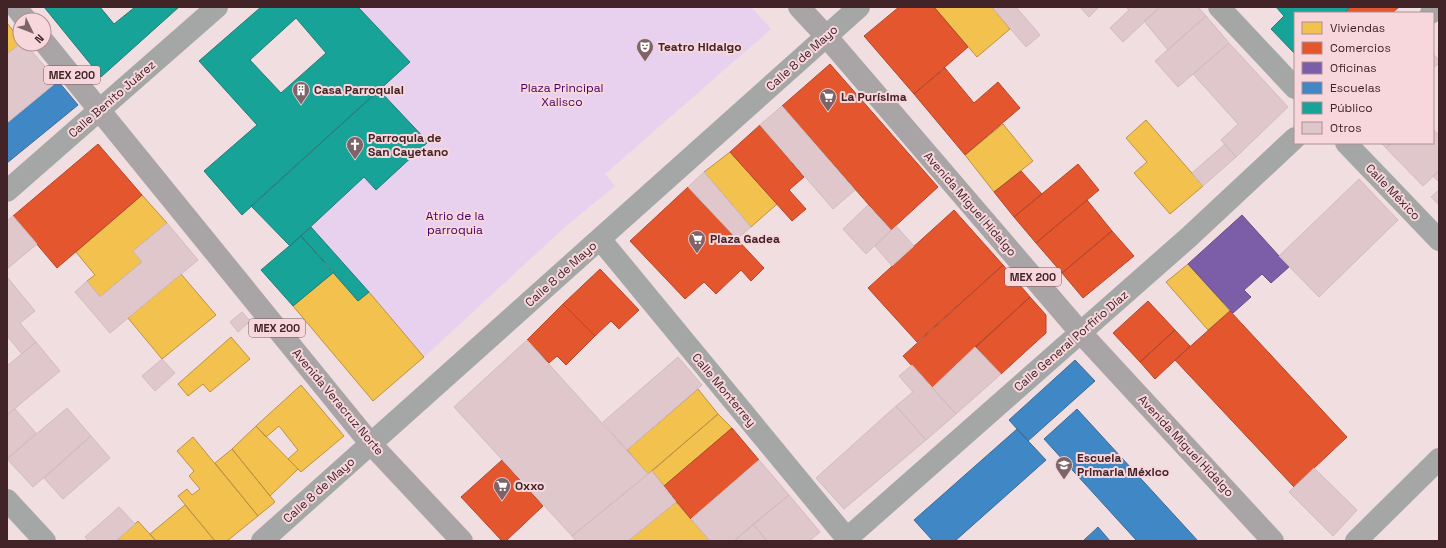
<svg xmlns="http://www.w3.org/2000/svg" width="1446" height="548" font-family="'Space Grotesk',sans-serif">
<rect width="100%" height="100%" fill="#f0dee1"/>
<path fill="#e8d0ef" d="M358,7H751L771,29L605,174L615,186L566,226L424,357L311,227L364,177L376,190L427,142L379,90L410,62Z"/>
<path fill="#f2c14e" stroke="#bd9243" d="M934,7H992L1010,29L977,57Z
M7,23L20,39V44L7,54Z
M1146,120L1203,186L1170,214L1134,173L1147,162L1126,138Z
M1003,124L1033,161L994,192L965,155Z
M730,152L777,204L751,227L704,172Z
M142,195L167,223L133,251L142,262L100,297L87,281L95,275L76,252Z
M1188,264L1230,311L1208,330L1166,282Z
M334,272L358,301L369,292L424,357L373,401L293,306Z
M181,274L216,315L162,359L128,318Z
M231,337L250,359L210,392L203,384L188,396L178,384Z
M301,385L344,436L301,472L288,459L298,450L279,426L266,437L256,426Z
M698,389L718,414L648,474L627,450Z
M718,414L732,428L664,486L652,471Z
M256,426L298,469L270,496L232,449Z
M193,437L258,516L227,541H215L178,496L187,489L192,495L200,489L189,476L194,471L177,451Z
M232,449L275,502L258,516L215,463Z
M676,502L710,541H628Z
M185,505L215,541H156L150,534Z
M138,521L156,541H116L135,524Z"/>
<path fill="#e4572e" stroke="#b3472c" d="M899,7H934L968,47L914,94L864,36Z
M1350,7H1399L1392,13H1344Z
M830,64L938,187L891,230L782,106Z
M945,68L974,103L998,82L1020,108L965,155L914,94Z
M760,125L804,177L789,190L806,209L792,221L730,152Z
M98,144L142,195L57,268L13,216Z
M1078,164L1099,190L1036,243L1014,217Z
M1021,171L1042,194L1014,217L994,192Z
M688,187L764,268L751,281L741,270L716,294L704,282L685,299L630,241Z
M1087,200L1112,231L1062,273L1036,243Z
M954,210L1003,265L917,342L868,288Z
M1112,231L1134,256L1083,298L1062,273Z
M1003,265L1030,297L932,388L903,356Z
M600,269L639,310L619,329L611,321L595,336L563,304Z
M1030,297L1046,315V333L1001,374L975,347Z
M1148,301L1175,330L1140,362L1113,333Z
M563,304L595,336L566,365L557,356L549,363L527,340Z
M1230,311L1347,437L1294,487L1175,360Z
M1175,330L1190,346L1155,379L1140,362Z
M732,428L759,460L691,519L664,486Z
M502,460L543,506L506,541H502L461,497Z"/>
<path fill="#7b5ea7" stroke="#6a4c81" d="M1242,215L1289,267L1271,283L1262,274L1244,290L1251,297L1233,313L1188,264Z"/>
<path fill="#3f88c5" stroke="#406a96" d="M58,81L78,105L7,163V123Z
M1075,360L1095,381L1028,441L1009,420Z
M1077,409L1198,541H1137L1044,439Z
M1017,429L1046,460L955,541H933L914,520Z
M1098,527L1110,541H1083Z"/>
<path fill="#17a398" stroke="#247d76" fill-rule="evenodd" d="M44,7H100L114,24L135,7H179L101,77Z
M261,7H358L410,62L242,215L204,171L257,125L199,61ZM296,18L326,53L281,93L250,60Z
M1276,7H1350L1344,13H1295V54L1271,29L1284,16Z
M379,90L428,142L376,190L364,177L290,246L251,206Z
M311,227L369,292L358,301L301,236Z
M301,236L334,272L293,306L261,270Z"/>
<path fill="#dfc7cb" stroke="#d1bbbe" d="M992,7H1016L1040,35L1026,47Z
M1080,7H1099L1089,17Z
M1126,7H1160L1123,42L1110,28L1129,10Z
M1160,7H1198L1206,16L1168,50L1144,21Z
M1206,16L1229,43L1178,87L1155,61Z
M1229,43L1288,107L1236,157L1221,140L1238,124L1193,74Z
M20,44H25L58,81L7,123V54Z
M1433,54L1439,60V63L1433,68Z
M782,106L855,190L833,209L760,125Z
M1433,129L1439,135V171L1423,186L1386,148L1392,143H1433Z
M1381,143H1392L1386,148Z
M1225,144L1236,157L1203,186L1192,173Z
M1439,171V182L1433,176Z
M704,172L751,227L737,239L688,187Z
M1359,179L1398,220L1319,297L1279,256Z
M1439,190V205L1431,197Z
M868,205L891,230L866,254L843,229Z
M13,216L37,244L7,269V221Z
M167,223L198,260L110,333L75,292L87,281L100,297L142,262L133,251Z
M896,226L914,246L892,266L875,246Z
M7,277L35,311L20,323L36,342L22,354L7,336Z
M242,312L250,321L238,332L230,322Z
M527,340L648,474L572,536L454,407Z
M36,342L60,371L7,415V366Z
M975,347L1001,374L956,414L932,388Z
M678,357L702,385L627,450L603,422Z
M162,359L175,373L155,391L142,376Z
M912,365L956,414L926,440L896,406L913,392L899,376Z
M896,406L926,440L844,509L816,478Z
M67,408L91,436L33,487L7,459Z
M15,409L36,433L7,459V415Z
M91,436L110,458L63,499L44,478Z
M759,460L789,495L734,541H710L691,519Z
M1314,468L1357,510L1333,536L1289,492Z
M652,471L676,502L628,541H576L572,536Z
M789,495L820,532L809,541H767L753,524Z
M119,507L135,524L116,541H89L85,537Z
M753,524L767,541H734Z"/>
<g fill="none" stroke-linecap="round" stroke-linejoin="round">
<path stroke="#a5a7a6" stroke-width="22" d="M1219,7L1295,88
M1431,13L1438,7
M1346,143L1439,240
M7,191L217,7
M600,239L849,541
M7,500L45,541
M262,541L859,7
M844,541L1189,237L1295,138
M1356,541L1439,459"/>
<path stroke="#a9a4a6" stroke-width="22" d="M16,7L26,20
M799,7L826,36L1080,332L1273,541
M44,42L370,443L462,541"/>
</g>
<defs>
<symbol id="theatre-pin" viewBox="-11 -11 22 30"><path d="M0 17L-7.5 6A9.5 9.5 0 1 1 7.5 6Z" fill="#7e6469" stroke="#f7d7db"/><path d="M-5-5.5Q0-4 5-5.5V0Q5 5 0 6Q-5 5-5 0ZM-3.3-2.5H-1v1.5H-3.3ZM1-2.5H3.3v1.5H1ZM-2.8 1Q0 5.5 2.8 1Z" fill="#fff"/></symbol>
<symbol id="building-pin" viewBox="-11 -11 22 30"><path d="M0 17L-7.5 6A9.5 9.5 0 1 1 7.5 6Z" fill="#7e6469" stroke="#f7d7db"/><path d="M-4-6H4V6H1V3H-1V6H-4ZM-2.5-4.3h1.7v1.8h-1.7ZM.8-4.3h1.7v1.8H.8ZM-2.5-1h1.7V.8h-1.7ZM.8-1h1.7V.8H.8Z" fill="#fff"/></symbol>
<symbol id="supermarket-pin" viewBox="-11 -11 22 30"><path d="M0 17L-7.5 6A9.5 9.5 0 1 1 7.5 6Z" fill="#7e6469" stroke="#f7d7db"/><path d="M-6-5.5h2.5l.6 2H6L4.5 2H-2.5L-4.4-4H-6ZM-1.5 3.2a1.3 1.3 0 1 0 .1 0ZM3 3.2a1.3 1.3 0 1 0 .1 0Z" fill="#fff"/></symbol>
<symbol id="church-pin" viewBox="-11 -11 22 30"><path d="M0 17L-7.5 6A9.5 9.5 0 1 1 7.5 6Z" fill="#7e6469" stroke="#f7d7db"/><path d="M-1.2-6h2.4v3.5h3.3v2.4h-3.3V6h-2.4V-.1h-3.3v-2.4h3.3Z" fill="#fff"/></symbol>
<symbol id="school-pin" viewBox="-11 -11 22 30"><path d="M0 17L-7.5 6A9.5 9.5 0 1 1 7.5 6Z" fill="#7e6469" stroke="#f7d7db"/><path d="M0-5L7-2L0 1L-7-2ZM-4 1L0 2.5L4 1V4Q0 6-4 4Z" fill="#fff"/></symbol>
</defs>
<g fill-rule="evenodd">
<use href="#theatre-pin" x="635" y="37" width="20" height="27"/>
<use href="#building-pin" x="291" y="80" width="20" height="27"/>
<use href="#supermarket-pin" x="818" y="87" width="20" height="27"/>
<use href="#church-pin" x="345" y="135" width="20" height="27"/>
<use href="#supermarket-pin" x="687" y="229" width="20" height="27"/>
<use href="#school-pin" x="1054" y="455" width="20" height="27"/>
<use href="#supermarket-pin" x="492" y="476" width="20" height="27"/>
</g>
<g text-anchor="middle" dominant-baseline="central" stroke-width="4" stroke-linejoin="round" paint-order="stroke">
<g fill="#f7d7db" stroke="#78595e" stroke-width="1">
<rect x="44" y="66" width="56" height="18" rx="3"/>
<rect x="1005" y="268" width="56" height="18" rx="3"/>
<rect x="249" y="319" width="56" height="18" rx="3"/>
</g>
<g font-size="11" font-weight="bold" fill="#412328">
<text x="72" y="75">MEX 200</text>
<text x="1033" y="277">MEX 200</text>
<text x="277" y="328">MEX 200</text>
</g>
<g font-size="12" font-weight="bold" fill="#412328" stroke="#f7d7db" text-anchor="start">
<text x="658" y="47">Teatro Hidalgo</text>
<text x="314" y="90">Casa Parroquial</text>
<text x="841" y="97">La Purísima</text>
<text x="368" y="138">Parroquia de<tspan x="368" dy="14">San Cayetano</tspan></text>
<text x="710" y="239">Plaza Gadea</text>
<text x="1077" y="458">Escuela<tspan x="1077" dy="14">Primaria México</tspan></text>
<text x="515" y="486">Oxxo</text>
</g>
<g font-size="12" fill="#412328" stroke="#f7d7db">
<text transform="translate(802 58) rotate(-42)">Calle 8 de Mayo</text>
<text transform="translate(112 99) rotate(-41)">Calle Benito Juárez</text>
<text transform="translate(1393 192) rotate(46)">Calle México</text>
<text transform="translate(970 204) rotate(49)">Avenida Miguel Hidalgo</text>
<text transform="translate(561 274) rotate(-42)">Calle 8 de Mayo</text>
<text transform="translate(1071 341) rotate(-41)">Calle General Porfirio Díaz</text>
<text transform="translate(724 390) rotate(50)">Calle Monterrey</text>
<text transform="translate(338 402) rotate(50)">Avenida Veracruz Norte</text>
<text transform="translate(1186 446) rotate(47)">Avenida Miguel Hidalgo</text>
<text transform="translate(319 490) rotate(-42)">Calle 8 de Mayo</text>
</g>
<g font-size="12" fill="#406" stroke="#f7d7db">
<text x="562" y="88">Plaza Principal<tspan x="562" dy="14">Xalisco</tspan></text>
<text x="455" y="216">Atrio de la<tspan x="455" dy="14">parroquia</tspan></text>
</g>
</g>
<rect width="1446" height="548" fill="none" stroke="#412328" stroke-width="16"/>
<rect x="1294" y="12" width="140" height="132" fill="#f7d7db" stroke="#ae8f93"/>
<rect x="1302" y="22" width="20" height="12" fill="#f2c14e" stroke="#ae8f93"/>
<text x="1330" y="32" font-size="12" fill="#412328">Viviendas</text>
<rect x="1302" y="42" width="20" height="12" fill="#e4572e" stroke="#ae8f93"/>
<text x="1330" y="52" font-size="12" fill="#412328">Comercios</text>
<rect x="1302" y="62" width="20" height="12" fill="#7b5ea7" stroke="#ae8f93"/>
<text x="1330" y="72" font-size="12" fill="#412328">Oficinas</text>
<rect x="1302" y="82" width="20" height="12" fill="#3f88c5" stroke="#ae8f93"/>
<text x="1330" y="92" font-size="12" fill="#412328">Escuelas</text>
<rect x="1302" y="102" width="20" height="12" fill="#17a398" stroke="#ae8f93"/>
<text x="1330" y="112" font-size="12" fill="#412328">Público</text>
<rect x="1302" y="122" width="20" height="12" fill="#dfc7cb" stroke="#ae8f93"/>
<text x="1330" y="132" font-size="12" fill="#412328">Otros</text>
<g transform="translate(32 32) rotate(133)"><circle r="19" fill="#f7d7db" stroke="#ae8f93"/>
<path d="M0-3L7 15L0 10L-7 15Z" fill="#7e6469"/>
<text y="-6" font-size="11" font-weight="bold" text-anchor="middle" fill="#412328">N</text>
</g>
</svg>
